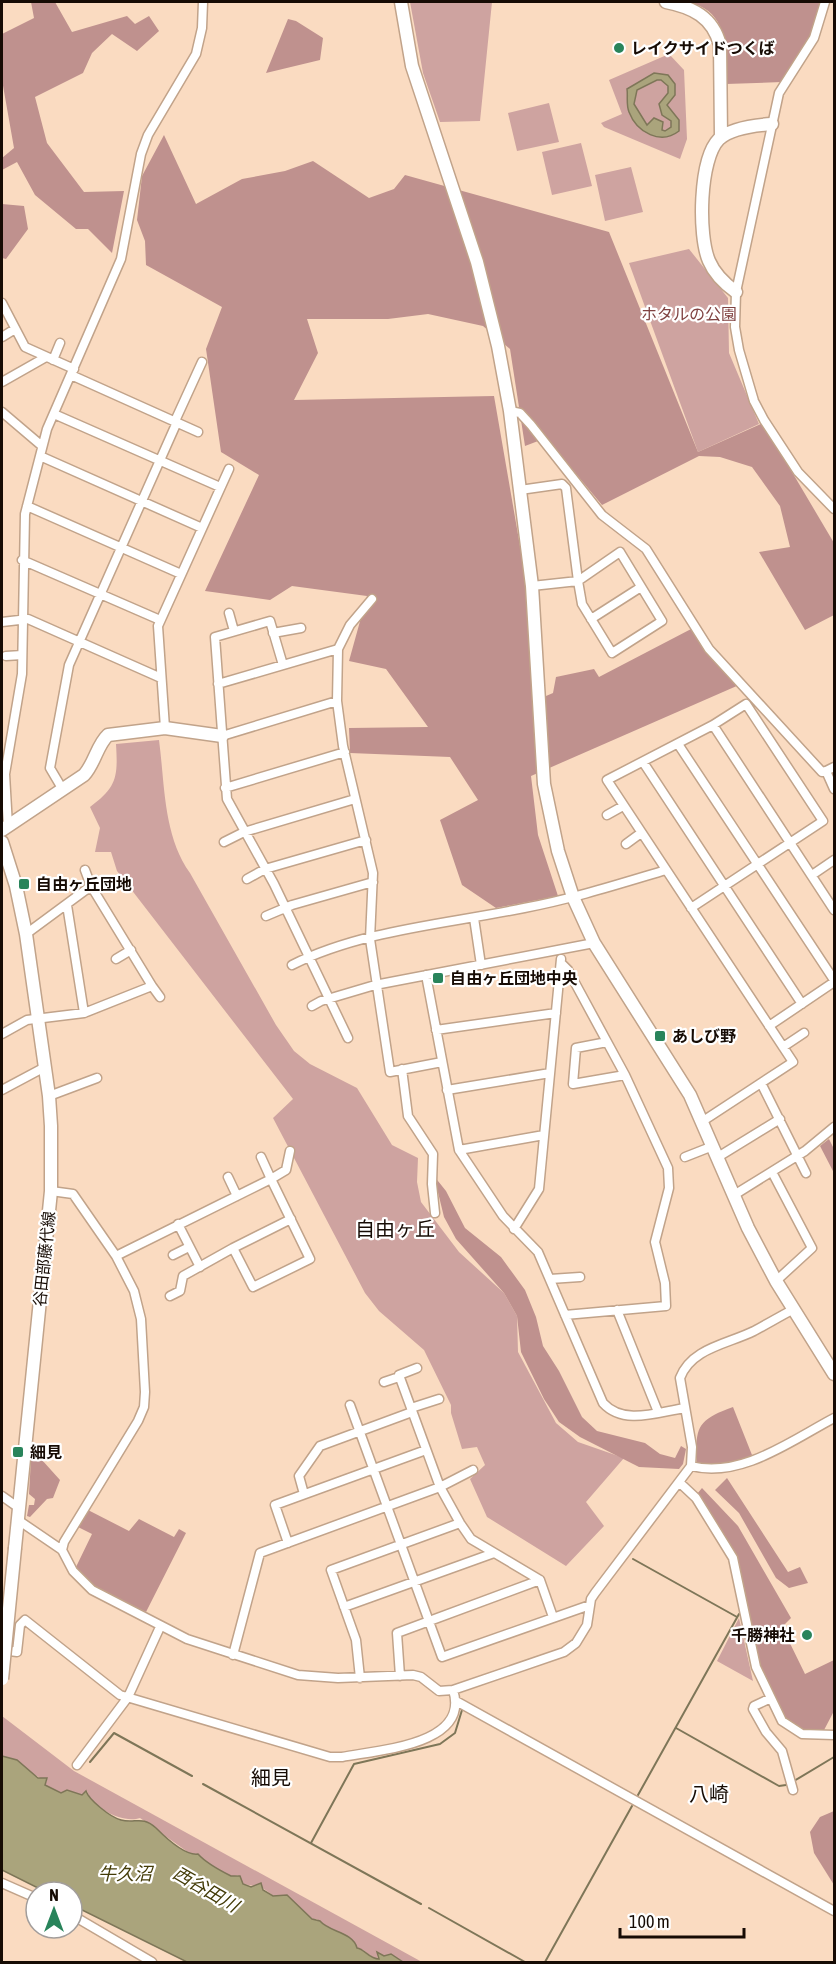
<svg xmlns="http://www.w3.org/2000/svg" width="836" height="1964" font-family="'Asap Condensed','Noto Sans JP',sans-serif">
<rect width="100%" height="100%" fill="#fadbc1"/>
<path fill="#cea3a0" d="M410,2H492L480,121L440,122L423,73Z
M669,54L684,70L687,139L680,159L604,127L601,123L622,114L609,80Z
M549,103L559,142L517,151L508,113Z
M581,143L592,186L552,195L542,152Z
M631,167L643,212L605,221L595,175Z
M689,249L728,298L729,353L759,424L698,452L629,263Z
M159,740C165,785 163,835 190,873L276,1025L294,1051L310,1064L357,1088L392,1145L418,1158L417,1182L421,1202L459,1252L504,1293L517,1316L518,1352L556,1423L578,1442L624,1458L586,1502L604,1526L566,1566L487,1517L470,1479L485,1465L477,1447L462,1449L451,1413V1405L424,1350L379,1311L365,1293L273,1118L293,1099L117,871L111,852H95L100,828L90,807C117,787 118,777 116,744Z
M739,1618L753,1681L717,1661Z
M2,1716L74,1771L422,1962H400L389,1954L384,1957L377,1952L378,1960C370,1957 364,1948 357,1948L347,1936L325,1928L317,1919H312L287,1895L274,1896L261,1887L243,1884L238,1875L231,1877C225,1873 204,1862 201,1857L192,1855L140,1818C122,1824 92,1807 87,1791L82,1795L61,1793L45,1785L47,1780C29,1776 21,1759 2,1756Z"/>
<path fill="#bf918e" d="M31,2H55L72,32L127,16L135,24L149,16L159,31L137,51L112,34L92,53L83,73L35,97L47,143L84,192L124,191L112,253L88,229H76L35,195L17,162L2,170V158L14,148L2,80V34L34,18Z
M688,2H822L813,34L782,82L726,84C727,50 729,11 688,2Z
M288,19L296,21L323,38L320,60L266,73Z
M164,135L196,204L242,179L285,171L313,161L369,198L394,189L405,175L609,232L698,452L763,423L834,543V615L805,630L759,552L790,547L780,506L752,467L720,457L699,456L602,505L546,438L525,446L510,349L483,326L428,314L388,319H307L318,353L294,400L494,396L546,696L553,693L556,677L594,669L599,677L693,628L739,685L531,776L538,835L558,896L496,908L462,885L440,820L478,800L450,757L350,753L349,728L428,727L386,669L349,661L367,596L292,586L270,600L205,591L259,475L221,452L206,349L222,307L146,265L145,241L137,220L142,176Z
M2,204L24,206L28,229L6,259L2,258Z
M829,1139L834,1149V1173L820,1146Z
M434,1176L446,1191L465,1228L501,1257L525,1290L536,1317L543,1346L559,1371L582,1417L597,1431L645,1443L660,1454L675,1458L681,1446L686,1449L683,1464L679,1469L639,1467L580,1437L559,1422L544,1399L521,1352L517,1316L504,1293L456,1239L444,1217Z
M733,1407L752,1455C735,1467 717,1465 697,1464C695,1427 697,1420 733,1407Z
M31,1459L42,1460L60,1480L53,1498L47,1499L30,1517L27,1516L29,1505H34L35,1499L29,1494Z
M727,1478L788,1572L800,1567L808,1583L789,1588L776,1578L739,1513L715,1490Z
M702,1488L738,1526L791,1618L782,1627L805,1674L834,1660V1711L823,1732H803L787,1724L760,1669L738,1562L697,1494Z
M88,1510L129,1531L139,1519L174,1537L179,1529L186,1533L146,1612L96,1589L76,1567L92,1534L78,1527Z
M834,1811V1885L814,1853L810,1832L820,1817Z"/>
<path fill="#aaa47c" stroke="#7e7658" stroke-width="1.5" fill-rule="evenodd" d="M654,73L668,75L675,84V95L667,105L679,120V131C661,145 637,133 629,112C626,105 628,96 627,89ZM657,80H661L668,86V93L659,104L662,115L671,121V127L665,131L662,130L663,122L654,118L647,125L634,104L637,90Z
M2,1756L17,1760L38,1778H47L45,1785L61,1793L67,1790L82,1795L86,1791C89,1800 110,1817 121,1820C135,1824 142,1815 156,1828C165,1837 185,1856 198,1854C206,1863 221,1871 231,1876H240L243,1884L251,1887L261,1883L263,1890L273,1896L287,1895L312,1919L320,1921C329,1932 353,1932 357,1948C365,1949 369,1959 379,1959L377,1952L384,1956L391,1954L403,1962H187L72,1905V1892H46L2,1870Z"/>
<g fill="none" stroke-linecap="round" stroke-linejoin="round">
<path stroke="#7e7658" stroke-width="2" d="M633,1559L737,1617
M676,1728L779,1786L786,1785
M90,1762L114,1733L192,1776
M794,1781L834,1757
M203,1784L421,1904
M638,1795L739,1614
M311,1843L354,1764L440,1744L455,1733L462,1710
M429,1908L525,1962
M545,1962L632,1806"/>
<defs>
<path id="street" d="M825,2L814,38L779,93L736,292L735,327L739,350L754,401L764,420L798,472L834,509
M2,303L25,347L74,369
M2,337L15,329
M53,360L60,343
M71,375L198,432
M2,382L46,357
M510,411L520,413L531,425L602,515L646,549L709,649L822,772L826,771L834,789
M2,412L42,446
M54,414L220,487
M175,421L202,362
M40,456L202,528
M520,490L562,484L566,488L578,581L532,586
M27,506L181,574
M620,552L662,621L612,653L582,604L578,581Z
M22,560L160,620
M372,599L350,625L338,649L337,701L343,746L373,873L370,939L390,1072L442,1062
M229,613L234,631
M591,619L641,587
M2,622L28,619L161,678
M273,633L301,628
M6,656L22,655
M283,665L270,621L215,637L227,799L274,884L348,1038
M218,684L338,649
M713,725L834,910
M165,728L158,626L229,469
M222,736L337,701
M678,744L834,980
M643,762L802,1004
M826,771L834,767
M225,788L345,752
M63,790L50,768L69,665L177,422
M607,815L623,806
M8,826L5,774L22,674L25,514L47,429L121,259L141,154L148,135L196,54L202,28L203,2
M224,842L244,832L355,799
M626,844L641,833
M85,870L91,886
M812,875L834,860
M247,879L265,869L366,840
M67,905L84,1013
M691,908L823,821L746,704L713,725L607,780L793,1062L703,1121
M266,916L292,905L373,882
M474,918L481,965
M116,959L131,950
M561,963L568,970L625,1075L668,1168L669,1188L655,1242L665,1283L666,1306L565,1315
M292,965C362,930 447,924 524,908C572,899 619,884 666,870
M426,975L459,1150L503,1216L538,1252L603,1403C624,1426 658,1412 685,1408
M152,986L160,997
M312,1006L321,1001L375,985L594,943
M769,1026L834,982
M436,1030L556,1013
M2,1034L27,1020L84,1013L152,986L91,886L26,934
M607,1042L576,1048L573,1084L625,1075
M783,1047L804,1033
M402,1069L408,1116L433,1154L432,1184L435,1213
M761,1083L806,1173
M2,1090L45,1067
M447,1090L550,1073
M49,1096L97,1078
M459,1150L544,1135
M261,1157L271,1179L286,1170L290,1151
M685,1157L713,1146
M718,1157L780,1119
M772,1172L812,1248L776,1281
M228,1177L237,1196
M51,1191L73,1194L116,1256L134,1291L141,1319L145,1392L144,1407L138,1421L64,1542L62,1550
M734,1195L805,1151L834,1127
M178,1224L200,1267
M514,1229L539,1189L561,959
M233,1248L291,1219
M173,1255L189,1247
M116,1256L271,1179L310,1259L253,1287L233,1248L183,1276L180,1291L170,1296
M550,1279L580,1277
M617,1310L658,1412
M417,1368L399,1375L440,1487L460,1523L471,1539L540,1580L553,1617
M384,1382L399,1377
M350,1405L442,1657L590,1605
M411,1408L439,1399
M691,1466C741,1479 792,1440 834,1418
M680,1483L696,1498L733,1558L756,1667L782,1721L802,1734L834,1735
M304,1494L299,1476L320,1446L412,1412
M2,1496L19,1508
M18,1520L62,1550L73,1571L92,1590L187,1639L298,1675L338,1678L413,1675L421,1677L439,1691L453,1690L564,1652L576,1643L587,1625L591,1599L595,1593L691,1466L692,1447L680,1378C691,1348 728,1344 754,1331C767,1324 779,1317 792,1310
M288,1543L275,1505L426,1450
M344,1607L494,1553
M2,1650L17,1652L20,1625L25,1620L120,1695L330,1757H342C378,1750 471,1745 453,1690
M233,1655L260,1553L440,1487L473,1470
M400,1676L397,1633L540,1580
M360,1678L356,1640L331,1570L460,1523
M769,1699L754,1706L753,1709L766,1732L782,1751L793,1790
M456,1701L834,1911
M77,1765L128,1697L160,1627
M2,1883L36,1898
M72,1915L152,1962"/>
<path id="secondary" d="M401,2L412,66L477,262L498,346L510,411L532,586L544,784L558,851L573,897L594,943L690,1095L748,1228L776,1281L834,1374
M666,2C692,7 713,17 720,45L721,137
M736,292C725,284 714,273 709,261C698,236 699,159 719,139C731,128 757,125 772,124
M2,830L84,775C95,763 97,745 108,735L165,728L222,736
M2,842L16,886L26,934L49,1096L51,1126V1191L15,1548"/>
</defs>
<use href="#street" stroke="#c1a38a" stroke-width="11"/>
<use href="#secondary" stroke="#c1a38a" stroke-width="15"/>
<use href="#street" stroke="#fff" stroke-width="8"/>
<use href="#secondary" stroke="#fff" stroke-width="12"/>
<defs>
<path id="secondary-bridge" d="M2,1679L15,1548"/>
</defs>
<use href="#secondary-bridge" stroke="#c1a38a" stroke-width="15" stroke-linecap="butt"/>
<use href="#secondary-bridge" stroke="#fff" stroke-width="12"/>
</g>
<g fill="#29845b" stroke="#fff" stroke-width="2">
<circle cx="619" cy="48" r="6"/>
<rect x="18" y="878" width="12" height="12" rx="3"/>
<rect x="432" y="972" width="12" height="12" rx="3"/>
<rect x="654" y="1030" width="12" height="12" rx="3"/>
<rect x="12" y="1446" width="12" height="12" rx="3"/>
<circle cx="807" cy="1635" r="6"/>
</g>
<g text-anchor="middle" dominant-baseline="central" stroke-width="4.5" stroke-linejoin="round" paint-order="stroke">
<g font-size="16" font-weight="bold" fill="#160b04" stroke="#fff" text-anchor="start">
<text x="631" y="48">レイクサイドつくば</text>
<text x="36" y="884">自由ヶ丘団地</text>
<text x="450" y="978">自由ヶ丘団地中央</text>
<text x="672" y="1036">あしび野</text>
<text x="30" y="1452">細見</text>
<text x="795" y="1635" text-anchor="end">千勝神社</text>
</g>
<g font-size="16" fill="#804241" stroke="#fff">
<text x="689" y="314">ホタルの公園</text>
</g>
<g font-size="16" fill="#160b04" stroke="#fff">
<text transform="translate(44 1259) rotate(-84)">谷田部藤代線</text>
</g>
<g font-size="18" font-style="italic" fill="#433b07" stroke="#fff">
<text x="125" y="1873">牛久沼</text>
<text transform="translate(206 1889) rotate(30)">西谷田川</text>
</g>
<g font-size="20" fill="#160b04" stroke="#fff">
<text x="395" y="1228">自由ヶ丘</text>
<text x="271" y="1777">細見</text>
<text x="709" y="1793">八崎</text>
</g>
</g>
<rect width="836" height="1964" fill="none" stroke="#160b04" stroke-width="6"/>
<g transform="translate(54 1910)"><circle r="28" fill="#ffffff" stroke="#a29d9b" stroke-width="1.5"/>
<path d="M0-4.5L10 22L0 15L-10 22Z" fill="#29845b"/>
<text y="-9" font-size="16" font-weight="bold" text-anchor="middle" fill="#160b04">N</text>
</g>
<path d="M620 1928v9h124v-9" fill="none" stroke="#160b04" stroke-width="3"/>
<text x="629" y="1928" font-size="18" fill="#160b04" stroke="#ffffff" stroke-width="4.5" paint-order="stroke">100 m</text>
</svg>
